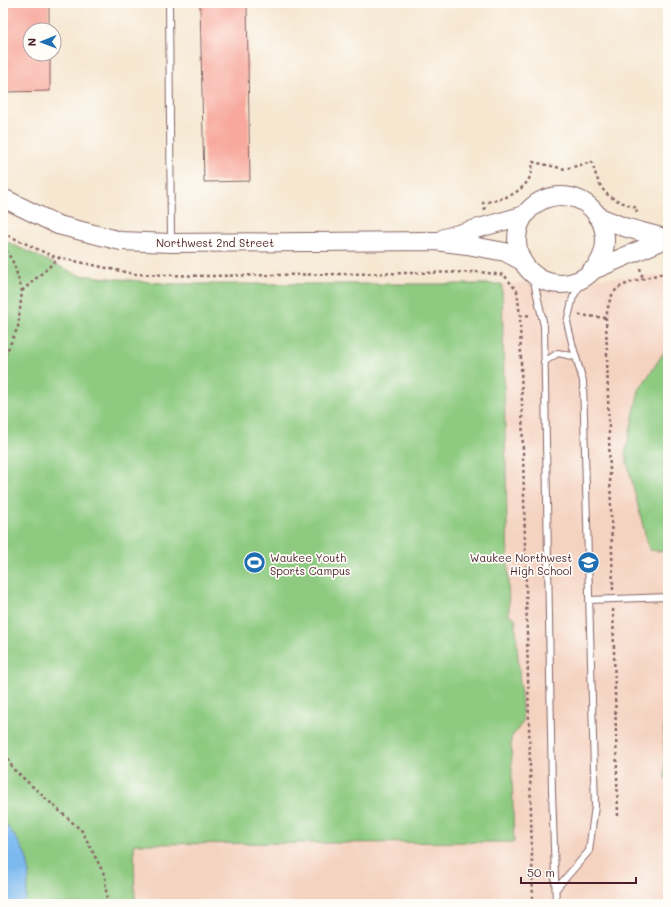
<svg xmlns="http://www.w3.org/2000/svg" width="671" height="907" font-family="Mali,sans-serif">
<rect width="100%" height="100%" fill="#fdfcf7"/>
<filter id="ink" filterUnits="userSpaceOnUse"><feTurbulence type="fractalNoise" baseFrequency=".025" numOctaves="2"/><feDisplacementMap in="SourceGraphic" scale="8" xChannelSelector="R" yChannelSelector="G"/><feConvolveMatrix kernelMatrix="1 2 1 2 8 2 1 2 1" color-interpolation-filters="sRGB"/></filter>
<filter id="wash" filterUnits="userSpaceOnUse"><feTurbulence type="fractalNoise" baseFrequency=".012" numOctaves="4" result="noise"/><feDisplacementMap in="SourceGraphic" scale="16" xChannelSelector="R" yChannelSelector="G"/><feGaussianBlur stdDeviation="0.9" result="paint"/><feColorMatrix in="noise" values="0 0 0 0 0 0 0 0 0 0 0 0 0 0 0 0 0 1.4 0 .05"/><feComposite in="paint" operator="in"/></filter>
<g filter="url(#wash)">
<rect width="100%" height="100%" fill="#f6e7d1"/>
<path fill="#f5d3c1" d="M668,274V904H135L134,844L514,842L502,284Z"/>
<path fill="#8ecb81" stroke="#6c7556" d="M3,240L78,275L171,284H502L509,615L515,618L523,722L511,738L514,842L134,844L135,904H3Z
M668,346V552L649,550L625,454L639,390Z
M668,670V782L665,777L663,702Z"/>
<path fill="#7cb9ef" stroke="#636c8d" d="M3,821C15,836 29,853 29,873C29,883 26,894 25,904H3Z"/>
<g id="blocks">
<path fill="#f8a89c" d="M4,3H49V30H30V54H50V91L5,92Z
M200,3H247L250,181L204,182Z"/>
</g>
</g>
<g filter="url(#ink)">
<use href="#blocks" fill-opacity="0" stroke="#866565" stroke-width="1"/>
<g fill="none" stroke-linecap="round" stroke-linejoin="round">
<defs>
<path id="lane" d="M169,3L171,241
M532,273L544,326L552,791L556,904
M544,362L558,353L576,357
M589,600L668,597
M556,889L589,851L595,806L583,381L573,347L567,322L573,297L586,276"/>
<path id="secondary" d="M517 240a44 44 0 1 1 88 0a44 44 0 1 1-88 0Z
M3,198L58,225L121,241L171,243L435,241L467,245L505,252L522,261
M597,216L624,227L668,239
M444,238L525,215
M591,271L666,239"/>
</defs>
<use href="#lane" stroke="#866565" stroke-width="8"/>
<use href="#secondary" stroke="#866565" stroke-width="20"/>
<path stroke="#866565" stroke-width="2.5" stroke-dasharray="3 3" stroke-linecap="butt" d="M485,210L483,203C502,199 522,195 531,175C532,172 532,166 533,162L565,169L592,162C601,195 606,197 637,208L636,214
M3,233L52,256L134,274L207,276L479,272L504,275L517,291L520,316L533,904
M3,245L14,264L22,291L18,327L3,360
M640,268L643,279
M22,291L60,257
M579,315L606,318
M520,316L532,315
M613,590L606,318C608,308 609,296 617,289C623,283 658,275 668,272
M613,609L618,816
M3,748L13,769L82,831L105,876L107,904"/>
<use href="#lane" stroke="#fff" stroke-width="6"/>
<use href="#secondary" stroke="#fff" stroke-width="18"/>
</g>
</g>
<defs>
<symbol id="stadium-disc" viewBox="-11 -11 22 22"><circle r="9.5" fill="#1f6fb2" stroke="#fdfcf7"/><path d="M0-5a6.5 5 0 1 0 0 10a6.5 5 0 1 0 0-10ZM-3.5-1.8h7v3.6h-7Z" fill="#fff"/></symbol>
<symbol id="school-disc" viewBox="-11 -11 22 22"><circle r="9.5" fill="#1f6fb2" stroke="#fdfcf7"/><path d="M0-5L7-2L0 1L-7-2ZM-4 1L0 2.5L4 1V4Q0 6-4 4Z" fill="#fff"/></symbol>
</defs>
<g fill-rule="evenodd">
<use href="#stadium-disc" x="242" y="550" width="25" height="25"/>
<use href="#school-disc" x="576" y="550" width="25" height="25"/>
</g>
<g text-anchor="middle" dominant-baseline="central" stroke-width="3.5" stroke-linejoin="round" paint-order="stroke">
<g font-size="11" fill="#4a1f2b" stroke="#fdfcf7">
<text x="215" y="242">Northwest 2nd Street</text>
</g>
<g font-size="11" fill="#4a1f2b" stroke="#fdfcf7" text-anchor="start">
<text x="270" y="557">Waukee Youth<tspan x="270" dy="13">Sports Campus</tspan></text>
<text x="572" y="557" text-anchor="end">Waukee Northwest<tspan x="572" dy="13">High School</tspan></text>
</g>
</g>
<rect width="671" height="907" fill="none" stroke="#fdfcf7" stroke-width="16"/>
<g transform="translate(42 42) rotate(269)"><circle r="19" fill="#fdfcf7" stroke="#b5a4a5"/>
<path d="M0-3L7 15L0 10L-7 15Z" fill="#1f6fb2"/>
<text y="-6" font-size="11" font-weight="bold" text-anchor="middle" fill="#4a1f2b">N</text>
</g>
<path d="M521 877v6h115v-6" fill="none" stroke="#4a1f2b" stroke-width="2"/>
<text x="527" y="877" font-size="12" fill="#4a1f2b" stroke="#fdfcf7" stroke-width="3" paint-order="stroke">50 m</text>
</svg>
